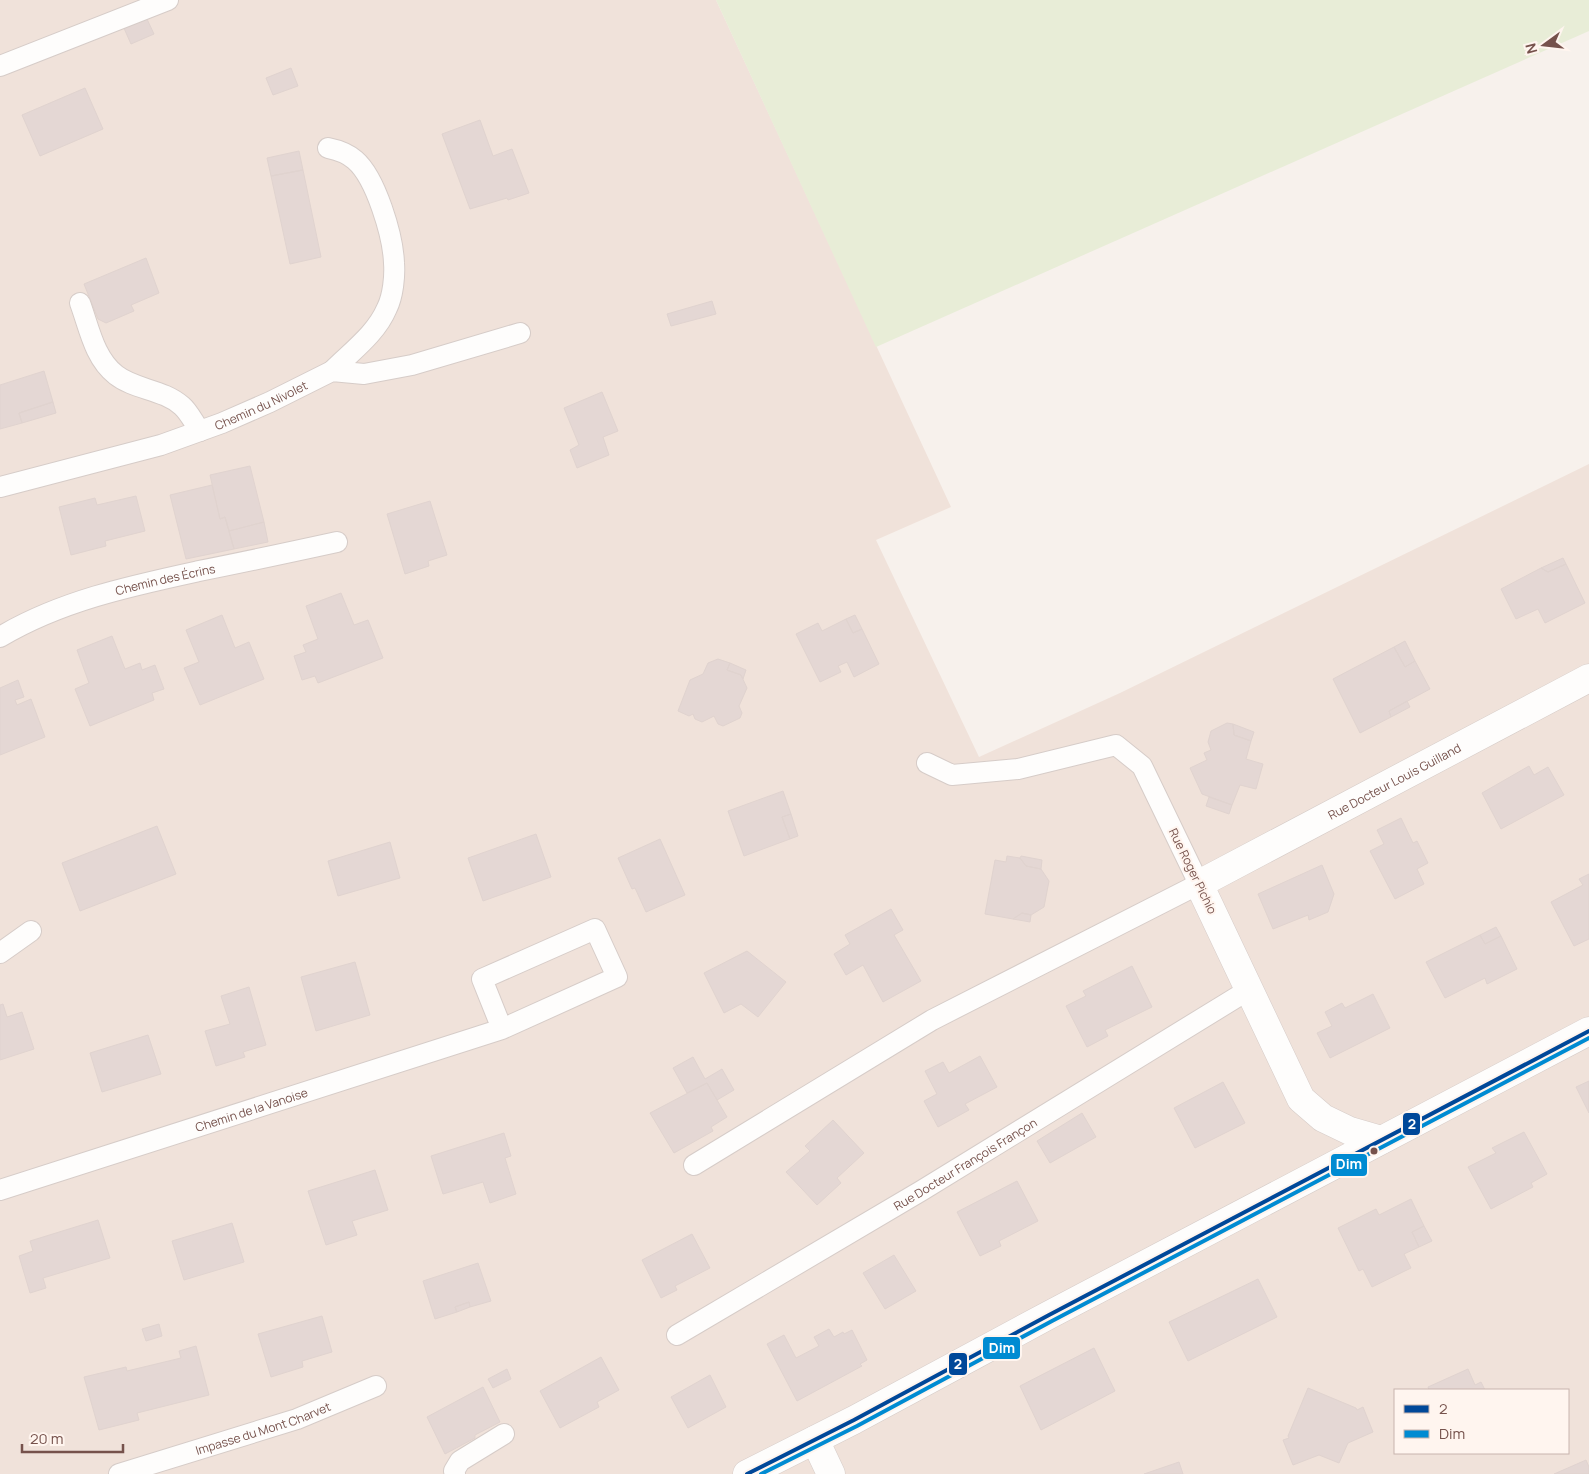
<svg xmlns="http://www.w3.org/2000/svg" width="1589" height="1474" font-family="Manrope,sans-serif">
<rect width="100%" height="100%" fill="#f7f1ec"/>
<path fill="#f0e2da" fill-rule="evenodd" d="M0,0H716L951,507L876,540L979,757L1120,693L1589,464V1474H0ZM1395,1390H1568V1453H1395Z"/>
<path fill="#e8edd7" d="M716,0H1589V31L876,347Z"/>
<path fill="#e4d7d4" stroke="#e0d3cf" d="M146,17L154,34L131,44L123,26Z
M291,68L298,86L273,95L266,78Z
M85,88L103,129L40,156L22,115Z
M480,120L493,156L512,149L529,193L508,200L507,198L470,209L442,134Z
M299,151L303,170L271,176L267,158Z
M303,170L321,257L290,264L271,176Z
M146,258L159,293L131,305L134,311L106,323L98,319L84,284Z
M712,301L716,314L671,326L667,314Z
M44,371L53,402L19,413L22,423L0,429V385Z
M602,392L618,431L603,437L609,455L577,468L570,450L579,445L564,408Z
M53,402L56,413L22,423L19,413Z
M250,466L264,522L229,531L225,517L220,519L210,475Z
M212,485L220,519L225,517L234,549L186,559L170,495Z
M136,496L145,531L105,541L106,546L71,555L59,507L95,498L97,505Z
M430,501L447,555L428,561L429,566L405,574L387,514Z
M264,522L268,542L234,549L229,531Z
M1563,558L1566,564L1548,572L1541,568Z
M1566,564L1585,603L1545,623L1538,609L1516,619L1501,589L1541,568L1548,572Z
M341,593L354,625L368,620L383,658L318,683L315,676L302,680L294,656L306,652L303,645L318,639L306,606Z
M222,615L235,648L249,642L264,679L200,705L184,668L199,662L186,630Z
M855,615L862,629L853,633L846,619Z
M846,619L853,633L862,629L879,664L854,677L847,662L838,666L841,672L820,682L796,634L818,623L822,631Z
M112,636L125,669L140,663L142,670L155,665L164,689L152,693L154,700L90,726L75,689L89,683L77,650Z
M1405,641L1415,661L1405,667L1394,647Z
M1394,647L1405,667L1415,661L1430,689L1389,711L1391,717L1360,733L1333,679Z
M718,659L730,663L727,670L741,675L747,688L739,706L742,713L740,718L723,726L718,724L714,716L702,722L695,719L693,714L689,716L678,711L690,680L703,674L708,663Z
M730,663L746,670L743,679L741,675L727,670Z
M18,680L24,697L15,700L17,705L31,699L45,737L0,755V688Z
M1407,701L1410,707L1391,717L1389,711Z
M1227,723L1233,724L1234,735L1251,741L1246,759L1263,764L1256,789L1240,785L1232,805L1202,794L1190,768L1207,760L1204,753L1211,750L1208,742L1211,731Z
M1233,724L1254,732L1251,741L1234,735Z
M1529,766L1534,775L1548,767L1564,795L1501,829L1482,793Z
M783,791L791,814L782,817L790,839L744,856L728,811Z
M1209,797L1232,805L1229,814L1206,806Z
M791,814L798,836L790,839L782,817Z
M1401,818L1413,843L1417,841L1428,863L1417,869L1424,884L1395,899L1370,851L1384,844L1377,830Z
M157,826L176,874L80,911L62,863Z
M536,834L551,877L483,901L468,858Z
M660,839L685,895L646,912L635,888L632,889L618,858Z
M390,842L400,878L338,896L328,861Z
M1007,856L1020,858L1026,866L1041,869L1049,881L1044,907L1031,915L1022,913L1013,919L985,914L995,860L1006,862Z
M1021,856L1042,860L1041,869L1026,866L1020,858Z
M1322,865L1334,894L1328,912L1309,920L1308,915L1273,929L1258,894Z
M1589,874V939L1574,946L1551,902L1583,885L1579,879Z
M891,909L903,930L894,935L921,981L883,1002L863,965L846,975L834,954L850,944L845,935Z
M1022,913L1031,915L1030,922L1013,919Z
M1496,927L1501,936L1485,944L1480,935Z
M1480,935L1485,944L1501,936L1517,969L1487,984L1485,978L1445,998L1426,962Z
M747,951L786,982L758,1017L741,1004L724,1013L704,973Z
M355,962L370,1015L316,1031L301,977Z
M1132,966L1152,1007L1105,1030L1108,1036L1087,1047L1066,1006L1086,996L1083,991Z
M249,987L266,1045L243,1052L245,1057L216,1066L205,1031L230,1024L221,996Z
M1373,994L1390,1028L1330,1058L1317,1033L1332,1026L1325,1012L1342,1003L1345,1008Z
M3,1004L7,1017L22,1012L34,1049L0,1060V1005Z
M148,1035L161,1074L102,1092L90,1053Z
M980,1056L997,1087L965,1104L969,1110L938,1127L924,1101L937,1094L925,1071L943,1062L949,1073Z
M693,1057L705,1079L722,1069L734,1090L717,1100L707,1083L687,1093L673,1068Z
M1589,1081V1113L1576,1087Z
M1223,1082L1245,1123L1195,1148L1174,1108Z
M707,1083L727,1117L711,1127L713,1131L674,1153L650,1113Z
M1082,1113L1096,1137L1050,1163L1037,1141Z
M833,1120L864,1153L837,1178L841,1183L817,1205L786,1172L810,1151L805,1146Z
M1524,1132L1547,1174L1531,1183L1533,1187L1491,1209L1468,1167L1496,1153L1492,1148Z
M504,1133L511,1156L505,1158L516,1194L490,1203L483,1182L443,1194L431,1156Z
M375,1170L388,1210L352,1221L357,1235L326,1245L308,1191Z
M1017,1181L1038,1221L999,1241L1001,1246L980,1256L957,1212Z
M1411,1199L1424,1226L1412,1232L1419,1247L1404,1254L1411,1268L1372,1287L1363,1269L1359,1271L1338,1228L1376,1209L1379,1215Z
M98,1220L110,1258L43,1278L46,1288L30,1293L19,1256L33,1251L30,1241Z
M232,1223L244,1262L184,1280L172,1241Z
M1424,1226L1432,1241L1419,1247L1412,1232Z
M692,1234L710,1268L675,1286L677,1290L661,1298L642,1260Z
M894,1255L916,1291L885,1309L863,1273Z
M478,1263L491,1301L470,1307L469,1302L455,1307L457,1312L435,1319L423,1281Z
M1258,1279L1277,1317L1188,1361L1169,1322Z
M469,1302L470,1307L457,1312L455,1307Z
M322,1316L332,1352L302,1361L303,1367L271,1377L258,1334Z
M159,1324L162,1336L146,1341L142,1329Z
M829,1329L834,1337L843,1332L844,1334L852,1330L867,1360L860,1364L862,1366L797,1401L767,1344L784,1335L796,1358L819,1346L814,1337Z
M196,1346L209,1395L137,1413L139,1420L99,1430L84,1377L126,1367L127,1371L181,1358L179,1351Z
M1094,1348L1115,1391L1041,1430L1020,1386Z
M601,1357L619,1390L597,1402L599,1407L560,1428L540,1391Z
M507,1369L511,1379L493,1388L488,1379Z
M1468,1369L1475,1385L1481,1382L1485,1390H1429L1428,1387Z
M710,1375L726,1407L688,1428L671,1397Z
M483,1387L500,1422L475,1435V1438L445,1454L427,1417Z
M1308,1388L1356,1408L1357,1410L1363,1407L1373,1432L1348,1443L1339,1463L1319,1455L1293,1465L1283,1440L1289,1438L1288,1436Z
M1586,1460L1589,1467V1474H1554Z
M1179,1462L1183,1474H1144Z"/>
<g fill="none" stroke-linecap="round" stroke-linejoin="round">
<defs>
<g id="service">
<path d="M0,66L168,0"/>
<path d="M328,148C338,150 347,153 355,160C376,178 393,236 394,263C395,276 393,296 387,308C376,334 352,351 332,371"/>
<path d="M80,303C89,327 94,358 116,375C135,390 163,389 182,406C189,412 194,423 200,431"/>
<path id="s1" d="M0,487L161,445L222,423L270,402L332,371L364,374L412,365L520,333"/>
<path id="s2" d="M0,637C60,601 130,586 199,571C245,562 291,552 337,542"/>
<path d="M0,953L31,931"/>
<path d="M694,1165L932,1020L1199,884L1142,766L1116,745L1018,769L952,775L927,763"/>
<path id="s3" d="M0,1190L502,1029L617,977L595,929L482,979L502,1029"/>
<path id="s4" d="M677,1335L921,1191L1250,989"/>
<path id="s5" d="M119,1474L297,1419L376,1386"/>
<path d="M455,1474L454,1471L460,1461L504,1434"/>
</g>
<g id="minor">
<path id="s6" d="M1381,1140L1350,1131L1323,1118L1301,1099L1199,884L1589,678"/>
<path d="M815,1440L831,1474"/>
</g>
<path id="tertiary" d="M747,1474L854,1420L1049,1315L1589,1031"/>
</defs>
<use href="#service" stroke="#d6ccc8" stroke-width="22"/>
<use href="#minor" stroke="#d6ccc8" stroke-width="29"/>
<use href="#tertiary" stroke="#d6ccc8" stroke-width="29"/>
<use href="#service" stroke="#fefdfc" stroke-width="20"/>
<use href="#minor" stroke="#fefdfc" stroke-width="28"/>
<use href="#tertiary" stroke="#fefdfc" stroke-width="28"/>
<defs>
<path id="bus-1" d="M747,1474L854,1420L1049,1315L1589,1031"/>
<path id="bus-2" d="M761,1474L857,1426L1052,1321L1589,1038"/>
</defs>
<use href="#bus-1" stroke="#fff5ef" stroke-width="8"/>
<use href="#bus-2" stroke="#fff5ef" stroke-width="8"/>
<use href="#bus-1" stroke="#004899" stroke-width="4"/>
<use href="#bus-2" stroke="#008bd2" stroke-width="4"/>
</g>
<circle fill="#76524c" stroke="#fff5ef" stroke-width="2" cx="1374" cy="1151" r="4.5"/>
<g text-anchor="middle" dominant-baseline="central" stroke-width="4" stroke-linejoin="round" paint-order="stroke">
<g font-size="12" fill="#76524c" stroke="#fff5ef">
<text stroke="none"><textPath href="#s1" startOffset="274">Chemin du Nivolet</textPath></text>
<text stroke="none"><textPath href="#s2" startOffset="176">Chemin des Écrins</textPath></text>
<text stroke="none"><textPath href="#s6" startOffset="550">Rue Docteur Louis Guilland</textPath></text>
<text transform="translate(1193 871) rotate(64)">Rue Roger Pichio</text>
<text stroke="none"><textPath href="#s3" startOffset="264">Chemin de la Vanoise</textPath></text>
<text stroke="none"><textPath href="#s4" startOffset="335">Rue Docteur François Françon</textPath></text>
<text stroke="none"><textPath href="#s5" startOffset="151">Impasse du Mont Charvet</textPath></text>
</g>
</g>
<g stroke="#fff5ef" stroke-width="2">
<rect x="1402" y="1112" width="19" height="24" rx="5" fill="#004899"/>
<rect x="1330" y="1153" width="38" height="24" rx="5" fill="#008bd2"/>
<rect x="982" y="1336" width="39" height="24" rx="5" fill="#008bd2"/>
<rect x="948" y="1352" width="20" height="24" rx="5" fill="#004899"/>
</g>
<g font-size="14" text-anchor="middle" font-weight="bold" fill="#fff">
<text x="1412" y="1129">2</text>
<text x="1349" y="1169">Dim</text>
<text x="1002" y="1353">Dim</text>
<text x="958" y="1369">2</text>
</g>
<rect x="1394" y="1389" width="175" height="65" fill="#fff5ef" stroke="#c8b4ae"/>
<rect x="1404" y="1405" width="25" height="8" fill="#004899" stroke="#c8b4ae"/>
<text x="1439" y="1414" font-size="15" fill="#76524c">2</text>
<rect x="1404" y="1430" width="25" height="8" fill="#008bd2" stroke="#c8b4ae"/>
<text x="1439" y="1439" font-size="15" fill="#76524c">Dim</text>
<g transform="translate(1544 45) rotate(255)" stroke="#fff5ef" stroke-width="4" paint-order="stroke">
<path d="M0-4L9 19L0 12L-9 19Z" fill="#76524c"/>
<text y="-8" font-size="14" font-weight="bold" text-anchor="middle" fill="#76524c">N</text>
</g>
<path d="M22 1444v8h101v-8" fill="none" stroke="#76524c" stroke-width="2.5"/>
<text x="30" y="1444" font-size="15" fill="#76524c" stroke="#fff5ef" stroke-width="4" paint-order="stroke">20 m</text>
</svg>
